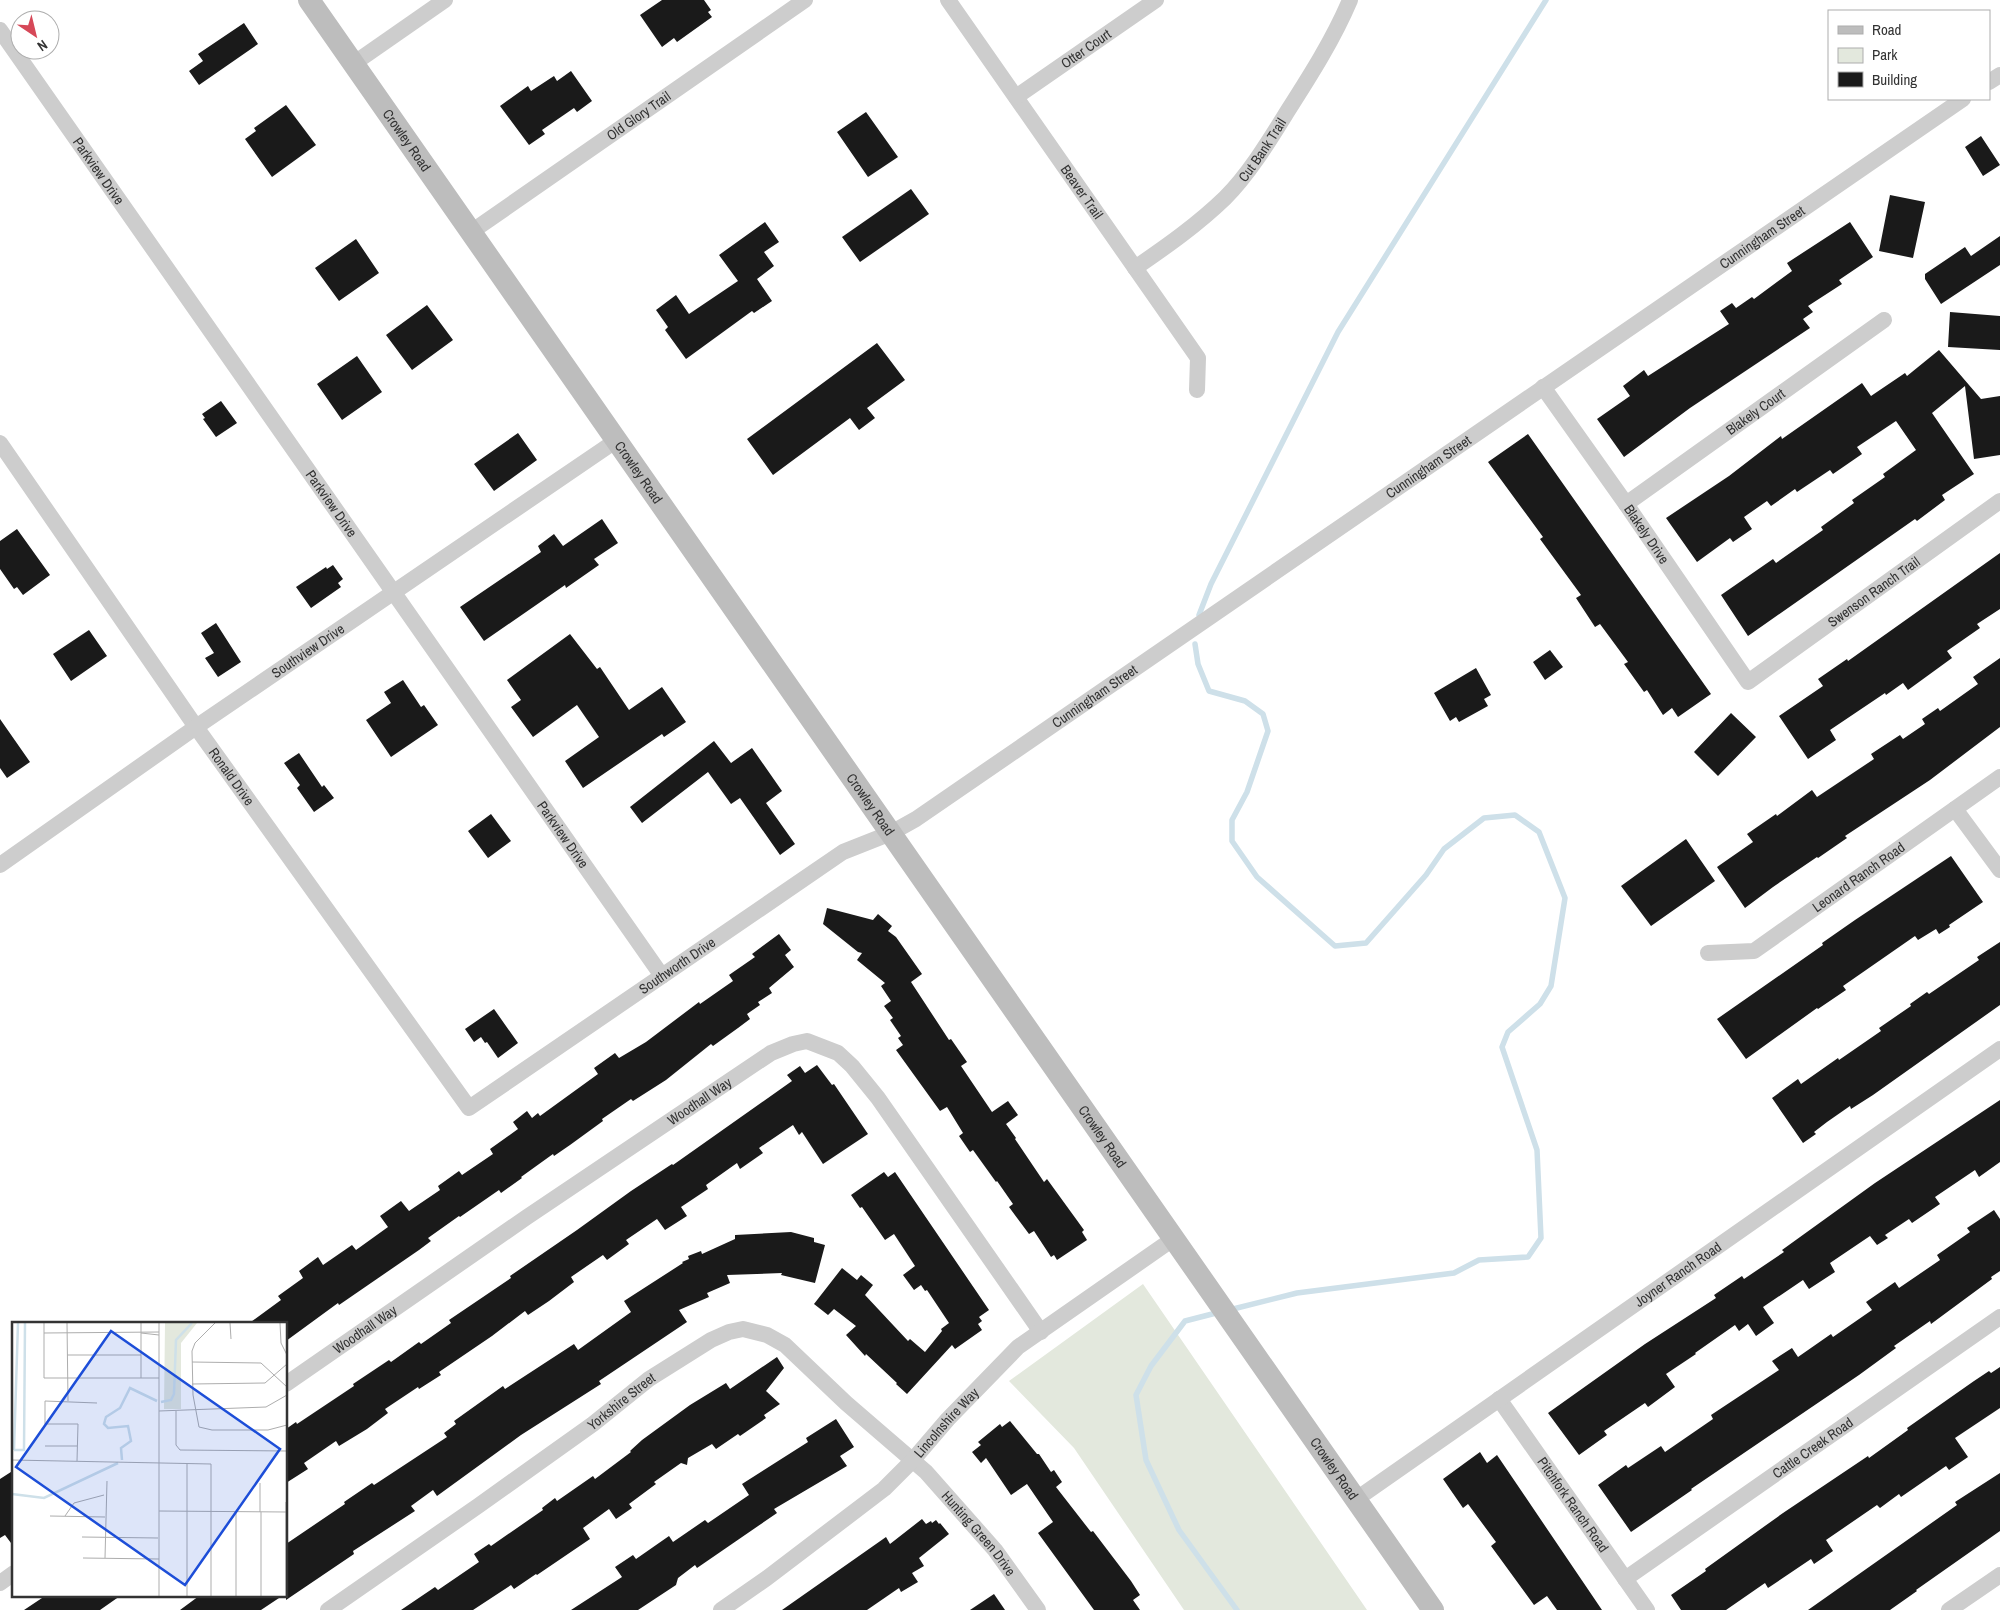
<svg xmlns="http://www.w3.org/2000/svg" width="2000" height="1610" font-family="'Archivo Narrow',sans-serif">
<rect width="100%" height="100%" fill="#fff"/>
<path fill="#e3e8dd" d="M1143,1284L1367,1610H1184L1074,1448L1009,1381Z"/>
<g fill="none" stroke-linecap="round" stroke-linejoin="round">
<path stroke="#cee0e9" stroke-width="5.5" d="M1199,615L1211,584L1338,332L1546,0
M1195,644L1198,664L1209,691L1245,701L1263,714L1268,731L1247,792L1232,820V841L1257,877L1335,946L1366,943L1426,875L1444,849L1484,818L1515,815L1539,832L1565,898L1551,986L1540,1004L1508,1032L1502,1047L1537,1150L1541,1238L1528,1257L1479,1260L1454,1273L1297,1293L1229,1310
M1220,1312L1185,1321L1151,1366L1136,1395L1146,1460L1179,1530L1237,1610"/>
</g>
<path fill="#1a1a1a" d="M662,0H704L711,10L708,12L712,17L677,42L674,38L662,47L640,15Z
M244,23L258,44L199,85L189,71L203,61L198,54Z
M571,71L592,101L577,112L574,108L542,130L545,134L529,145L500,106L528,86L531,91L554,76L557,81Z
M286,105L316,145L272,177L245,139L256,131L254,128Z
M866,112L898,157L868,177L837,132Z
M1981,136L2000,165L1983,176L1965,147Z
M911,189L929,214L860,262L842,237Z
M1890,195L1925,202L1913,258L1879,251Z
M765,222L779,242L764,252L774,266L757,279L772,301L754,313L752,311L686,359L665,330L668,327L656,310L676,295L689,314L738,281L719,255Z
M1850,222L1873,257L1839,280L1842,284L1808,306L1813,312L1803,319L1810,328L1690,408L1624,457L1597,419L1630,396L1623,386L1644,370L1648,376L1729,324L1720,311L1732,303L1736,308L1752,297L1754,299L1792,271L1787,263Z
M2000,236V265L1941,304L1925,279V274L1965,247L1971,256Z
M356,239L379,273L339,301L315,268Z
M427,305L453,340L412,370L386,335Z
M1950,312L2000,316V350L1948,347Z
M877,343L905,380L867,408L875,418L859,430L850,418L773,475L747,439Z
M1939,350L1981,399L2000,396V455L1974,459L1965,386L1932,413L1974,474L1942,495L1945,500L1917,521L1915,519L1748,636L1721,595L1773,559L1776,563L1823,530L1821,527L1854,503L1852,500L1885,477L1883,474L1916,450L1896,421L1857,447L1862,454L1833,474L1830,470L1797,492L1795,489L1771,506L1767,501L1744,517L1752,529L1733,542L1730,538L1697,562L1666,518L1729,476L1781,436L1782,439L1862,383L1871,396L1905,373L1907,376Z
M357,356L382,392L342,420L317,384Z
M221,401L237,423L216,437L203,419L205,418L202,414Z
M518,433L537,460L494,491L474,464Z
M1528,434L1711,694L1678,717L1672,708L1663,715L1647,690L1644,692L1624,664L1628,662L1600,624L1595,627L1576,598L1581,595L1540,539L1543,537L1488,462Z
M602,519L618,543L594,559L599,565L566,588L565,585L484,641L460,607L541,552L538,546L554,534L563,546Z
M17,529L50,575L23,595L17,587L14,589L0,569V541Z
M2000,553V609L1977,624L1980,628L1947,651L1952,658L1908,690L1903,683L1886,695L1885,693L1830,730L1836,740L1808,759L1779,716L1823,686L1818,679L1847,659L1848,661Z
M333,565L343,579L338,583L341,587L311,608L296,587L326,567L327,569Z
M216,623L241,662L218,677L205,658L214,653L201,633Z
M89,630L107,656L71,681L53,654Z
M570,634L597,669L600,667L629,710L662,687L686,722L664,737L662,734L583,788L565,761L599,737L577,705L533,737L511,707L521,700L507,680Z
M1550,650L1563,667L1545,680L1533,662Z
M2000,658V727L1930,780L1845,836L1847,838L1818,858L1817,857L1773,887L1745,908L1717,867L1753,842L1747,834L1776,814L1777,816L1812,790L1817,797L1874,759L1871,754L1900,735L1903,739L1925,724L1922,719L1938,708L1940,711L1978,684L1973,677Z
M1476,668L1491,695L1484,699L1488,706L1459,722L1456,717L1450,721L1434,693Z
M403,680L421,707L424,705L438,725L391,757L366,720L391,703L384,692Z
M1731,713L1756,737L1718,776L1694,752Z
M0,719L30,762L7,778L0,768Z
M714,741L731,763L752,748L782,791L766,803L795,844L780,855L740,798L731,804L708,772L642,823L630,807Z
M299,753L322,787L324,785L334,798L314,812L297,788L300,785L284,763Z
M491,814L511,841L488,858L468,831Z
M1686,839L1715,881L1651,926L1621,886Z
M1951,856L1983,902L1949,925L1950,927L1939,934L1936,929L1918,940L1915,936L1843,986L1846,990L1818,1009L1817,1008L1746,1059L1717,1019L1823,945L1822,943L1855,920Z
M827,908L873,920L878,914L892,926L888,931L896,937L922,974L911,982L949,1040L951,1039L967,1062L961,1066L992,1112L1008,1101L1018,1115L1006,1124L1016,1138L1015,1139L1044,1182L1047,1179L1084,1230L1082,1232L1087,1240L1057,1260L1054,1255L1051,1257L1034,1231L1029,1234L1009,1207L1013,1204L997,1181L996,1182L973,1150L970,1152L959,1136L963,1133L947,1107L940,1111L896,1050L903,1045L898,1038L901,1036L890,1020L893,1018L884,1006L891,1001L881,986L885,983L857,960L862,953L858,952L823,924Z
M779,934L791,950L785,955L794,967L769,988L772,993L758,1002L760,1005L747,1014L750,1019L738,1028L713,1046L711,1044L666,1080L633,1101L631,1099L602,1119L603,1121L570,1145L554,1156L553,1154L521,1177L522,1178L501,1193L499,1190L460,1217L459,1216L428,1238L431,1241L419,1250L339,1305L338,1303L286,1341V1324H248L281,1300L278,1296L303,1278L299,1271L318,1257L323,1265L352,1245L356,1250L388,1227L380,1216L401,1201L409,1211L440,1190L438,1186L459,1171L462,1175L493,1154L490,1149L518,1129L513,1122L527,1111L532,1118L538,1113L540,1116L598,1074L594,1068L615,1053L619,1058L646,1042L699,1002L700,1004L733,981L729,975L755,957L752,954Z
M2000,942V1005L1873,1095L1851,1109L1850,1106L1827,1122L1814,1132L1816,1134L1803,1143L1772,1098L1798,1079L1801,1084L1838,1058L1839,1060L1881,1031L1879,1028L1911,1006L1910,1004L1927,992L1929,994L1979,960L1977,957Z
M494,1009L518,1043L498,1058L487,1042L485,1043L481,1037L474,1042L465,1029Z
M817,1065L832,1085L834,1084L868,1134L823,1164L802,1132L799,1135L793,1125L759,1148L763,1153L740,1169L737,1163L706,1185L708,1189L681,1207L687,1216L665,1230L657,1219L626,1240L629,1244L607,1260L603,1255L571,1277L574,1282L549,1301L528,1315L525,1311L492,1336L439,1372L441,1375L419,1389L418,1387L385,1409L388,1413L367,1429L339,1446L336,1441L304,1463L308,1469L286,1483V1429L296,1422L297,1424L354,1386L353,1384L389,1360L391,1362L419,1342L421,1344L451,1323L449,1320L511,1278L510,1276L577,1230L631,1191L672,1164L673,1165L792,1081L787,1075L800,1066L805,1073Z
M2000,1100V1162L1979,1177L1975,1170L1935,1197L1940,1204L1912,1223L1909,1219L1885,1235L1888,1238L1877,1245L1870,1236L1830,1263L1835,1272L1809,1289L1803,1280L1763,1307L1774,1323L1756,1336L1748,1324L1739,1331L1735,1325L1695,1353L1696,1354L1666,1374L1675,1387L1648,1407L1645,1403L1604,1431L1607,1435L1579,1455L1548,1413L1645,1344L1716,1298L1714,1295L1742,1276L1744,1279L1784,1252L1782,1250L1875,1183Z
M884,1172L888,1177L895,1172L989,1310L979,1317L982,1321L978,1324L982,1330L955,1349L952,1345L907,1394L896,1384L897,1383L866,1354L865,1356L846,1335L856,1326L834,1309L828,1315L814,1304L842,1268L857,1280L861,1275L873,1285L865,1295L908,1341L910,1339L925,1352L942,1331L941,1329L949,1323L927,1290L925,1291L921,1285L914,1290L903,1275L915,1266L894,1234L885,1240L862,1207L860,1208L851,1195Z
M1994,1210L2000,1219V1271L1991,1277L1992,1279L1931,1324L1930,1321L1894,1346L1896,1348L1859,1375L1691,1489L1692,1490L1631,1532L1598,1485L1626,1465L1628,1468L1661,1446L1665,1452L1713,1419L1711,1415L1779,1370L1772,1361L1792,1348L1798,1357L1831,1334L1833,1337L1872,1310L1866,1302L1895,1282L1899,1288L1940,1260L1937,1255L1970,1232L1967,1228Z
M791,1232L814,1238V1242L825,1245L815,1283L781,1275L782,1273L727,1275L730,1283L707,1293L709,1297L679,1310L687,1322L599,1381L601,1384L521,1435L437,1496L433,1490L411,1506L415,1511L353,1551L354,1554L286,1600V1544L345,1504L344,1502L372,1483L374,1485L447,1437L444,1433L456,1424L454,1421L503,1386L505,1389L574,1344L578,1350L631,1312L624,1301L683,1263L682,1262L689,1259L688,1256L701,1251L702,1254L735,1239V1235Z
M777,1357L784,1368L766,1391L780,1404L764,1415L766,1418L740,1436L738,1434L716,1449L712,1444L688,1458L687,1465L681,1463L654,1482L656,1484L629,1504L632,1508L616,1519L609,1509L583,1528L590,1539L537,1575L536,1574L514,1589L511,1585L473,1610H401L435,1587L438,1590L479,1562L474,1554L489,1544L491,1546L543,1510L542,1508L555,1498L557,1501L593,1476L595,1479L631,1452L630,1451L642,1440L690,1405L726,1383L730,1389Z
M2000,1367V1408L1955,1438L1968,1457L1949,1470L1946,1466L1901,1497L1899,1494L1880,1508L1877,1505L1826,1540L1833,1551L1814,1564L1811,1559L1768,1588L1765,1583L1726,1610H1681L1671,1595L1706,1571L1705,1569L1783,1513L1868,1456L1869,1458L1908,1430L1907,1428L1974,1381L1989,1371L1991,1373Z
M836,1419L854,1447L840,1456L847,1466L774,1509L777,1513L697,1568L695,1565L678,1578L676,1585L638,1610H571L622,1577L615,1567L633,1555L636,1559L669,1536L673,1542L705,1520L708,1523L749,1495L742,1484L808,1442L806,1438Z
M1010,1421L1037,1454H1039L1051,1472L1054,1470L1062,1482L1056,1487L1091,1532L1093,1531L1131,1581L1140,1595L1133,1600L1140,1610H1094L1038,1533L1053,1522L1027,1484L1011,1495L986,1458L981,1463L972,1452L981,1445L978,1442L1000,1424L1002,1427Z
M1480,1452L1487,1463L1497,1455L1602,1610H1557L1547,1596L1534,1605L1491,1546L1496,1542L1468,1504L1463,1508L1443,1479Z
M14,1470V1547L5,1535L0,1538V1479Z
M2000,1473V1531L1916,1590L1917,1591L1890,1610H1808L1957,1505L1955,1502Z
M922,1519L926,1524L931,1521L932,1523L936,1520L939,1524L940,1523L949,1534L919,1558L924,1566L912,1573L918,1582L901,1592L899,1588L867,1610H782L886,1537L890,1544Z
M994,1594L1005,1610H970Z
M45,1596H120L100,1610H24Z
M199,1596H282L261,1610H180Z"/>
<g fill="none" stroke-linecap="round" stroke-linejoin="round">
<g stroke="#cdcdcd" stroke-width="16">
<path id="s1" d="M948,0L1198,358L1197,390"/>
<path id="s2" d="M0,30L662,976"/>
<path d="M353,64L445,0"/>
<path d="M1989,82L2000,75"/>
<path id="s3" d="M1016,97L1156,0"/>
<path id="s4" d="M471,232L805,0"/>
<path id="s5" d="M1135,268C1167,246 1197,225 1225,198C1249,174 1269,141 1287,112C1310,76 1333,40 1350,0"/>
<path id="s6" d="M1543,387L1626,504L1748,682L2000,501"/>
<path id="s7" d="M0,443L196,727L469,1108L843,852L891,833L916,819L1963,99"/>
<path id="s8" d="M1626,504L1884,320"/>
<path d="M1955,809L2000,870"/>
<path id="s9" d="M0,865L196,727L617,440"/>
<path id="s10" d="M1708,953L1754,951L2000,777"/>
<path id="s11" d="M286,1384L527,1217L771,1053L793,1044L807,1041L838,1053L852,1066L878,1098L1041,1332"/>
<path id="s12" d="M1499,1399L1647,1610"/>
<path id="s13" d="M1355,1500L2000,1049"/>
<path id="s14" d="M1625,1579L2000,1317"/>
<path d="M0,1583L14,1573"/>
<path id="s15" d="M328,1610L478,1506L593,1424L649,1379L711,1340L729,1332L743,1329L767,1335L785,1345L846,1403L926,1472L995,1550L1038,1610"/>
<path id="s16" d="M721,1610L767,1578L884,1489L912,1461L948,1419L1018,1347L1173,1239"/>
<path d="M1949,1610L2000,1575"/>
</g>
<path stroke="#bdbdbd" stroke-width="22" id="s17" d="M309,0L1433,1610"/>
</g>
<g text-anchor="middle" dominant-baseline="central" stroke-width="5" stroke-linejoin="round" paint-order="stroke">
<g font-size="14" fill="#333" stroke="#fff">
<text stroke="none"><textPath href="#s3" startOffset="85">Otter Court</textPath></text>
<text stroke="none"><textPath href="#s4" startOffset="204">Old Glory Trail</textPath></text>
<text stroke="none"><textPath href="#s17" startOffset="171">Crowley Road</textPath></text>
<text stroke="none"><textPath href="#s5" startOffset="175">Cut Bank Trail</textPath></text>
<text stroke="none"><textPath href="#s2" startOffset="172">Parkview Drive</textPath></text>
<text stroke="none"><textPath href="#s1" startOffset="234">Beaver Trail</textPath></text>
<text stroke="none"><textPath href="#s7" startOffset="2374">Cunningham Street</textPath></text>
<text stroke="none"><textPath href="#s8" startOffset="159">Blakely Court</textPath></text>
<text stroke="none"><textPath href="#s7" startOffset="1969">Cunningham Street</textPath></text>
<text stroke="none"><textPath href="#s17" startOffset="576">Crowley Road</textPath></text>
<text stroke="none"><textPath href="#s2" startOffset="578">Parkview Drive</textPath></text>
<text stroke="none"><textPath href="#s6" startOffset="180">Blakely Drive</textPath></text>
<text stroke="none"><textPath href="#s6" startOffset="514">Swenson Ranch Trail</textPath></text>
<text stroke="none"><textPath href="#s9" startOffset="375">Southview Drive</textPath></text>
<text stroke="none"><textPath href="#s7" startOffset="1564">Cunningham Street</textPath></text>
<text stroke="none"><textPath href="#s7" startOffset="406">Ronald Drive</textPath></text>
<text stroke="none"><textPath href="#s17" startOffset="981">Crowley Road</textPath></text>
<text stroke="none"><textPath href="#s2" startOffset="982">Parkview Drive</textPath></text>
<text stroke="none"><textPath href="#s10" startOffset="174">Leonard Ranch Road</textPath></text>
<text stroke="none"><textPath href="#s7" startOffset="1066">Southworth Drive</textPath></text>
<text stroke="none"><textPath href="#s11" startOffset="501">Woodhall Way</textPath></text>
<text stroke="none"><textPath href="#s17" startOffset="1386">Crowley Road</textPath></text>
<text stroke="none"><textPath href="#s13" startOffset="394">Joyner Ranch Road</textPath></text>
<text stroke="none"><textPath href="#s11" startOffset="96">Woodhall Way</textPath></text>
<text stroke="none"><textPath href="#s15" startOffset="360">Yorkshire Street</textPath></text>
<text stroke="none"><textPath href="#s16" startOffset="294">Lincolnshire Way</textPath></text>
<text stroke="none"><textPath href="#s14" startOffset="229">Cattle Creek Road</textPath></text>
<text stroke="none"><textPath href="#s17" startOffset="1791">Crowley Road</textPath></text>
<text stroke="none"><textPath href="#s12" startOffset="129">Pitchfork Ranch Road</textPath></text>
<text stroke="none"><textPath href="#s15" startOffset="819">Hunting Green Drive</textPath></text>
</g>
</g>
<g transform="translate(12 1322)">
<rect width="275" height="275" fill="#fff"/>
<path d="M153,1H185L169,21V87H152Z" fill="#e3e8dd"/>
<path fill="none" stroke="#cee0e9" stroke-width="2.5" d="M149,80L159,78L162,72L164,18L180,1M2,128H12L13,1M2,128L6,1M110,138L109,126L119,119L116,104L96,106L92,102L94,95L108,86L118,66L145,79M0,172L32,176L106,141"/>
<path fill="none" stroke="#adadad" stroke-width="1" d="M32,1V56H147M55,1L56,79M203,1L183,21L180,29L181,73L187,105L200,108H256L275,103M218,1L219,17M268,1L269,21L275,33M32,11L147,10M129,11L147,13M55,33H129M180,40L249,41L275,65M129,56V1M180,62L253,61L275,42M147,89L254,85L275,73M164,89V123L168,128L275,129M33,124H65M0,138L199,142V274M65,139L66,102H33V79L85,81M274,180V274M147,189L275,190M248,190V161M38,194L93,195M53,194L62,181L92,173M70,215L146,216M71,236L147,237M93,236L95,159M147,274V1M175,274V141M224,274V190M249,274V190"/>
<path fill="#1d4ed8" fill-opacity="0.15" stroke="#1d4ed8" stroke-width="2.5" d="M99,9L268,127L173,263L4,145Z"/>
<rect width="275" height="275" fill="none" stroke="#333" stroke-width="2.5"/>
</g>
<rect x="1828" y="10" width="162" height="90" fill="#ffffff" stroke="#adadad"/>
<rect x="1838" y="26" width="25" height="8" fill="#bdbdbd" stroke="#adadad"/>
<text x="1872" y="35" font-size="15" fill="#333333">Road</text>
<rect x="1838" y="48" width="25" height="15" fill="#e3e8dd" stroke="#adadad"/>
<text x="1872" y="60" font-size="15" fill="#333333">Park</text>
<rect x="1838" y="72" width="25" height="15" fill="#1a1a1a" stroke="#adadad"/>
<text x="1872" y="85" font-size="15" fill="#333333">Building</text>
<g transform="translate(35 35) rotate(145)"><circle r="24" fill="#ffffff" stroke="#adadad"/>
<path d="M0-4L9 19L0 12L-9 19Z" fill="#d64858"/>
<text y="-8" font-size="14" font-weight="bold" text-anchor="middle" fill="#333333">N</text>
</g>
</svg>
